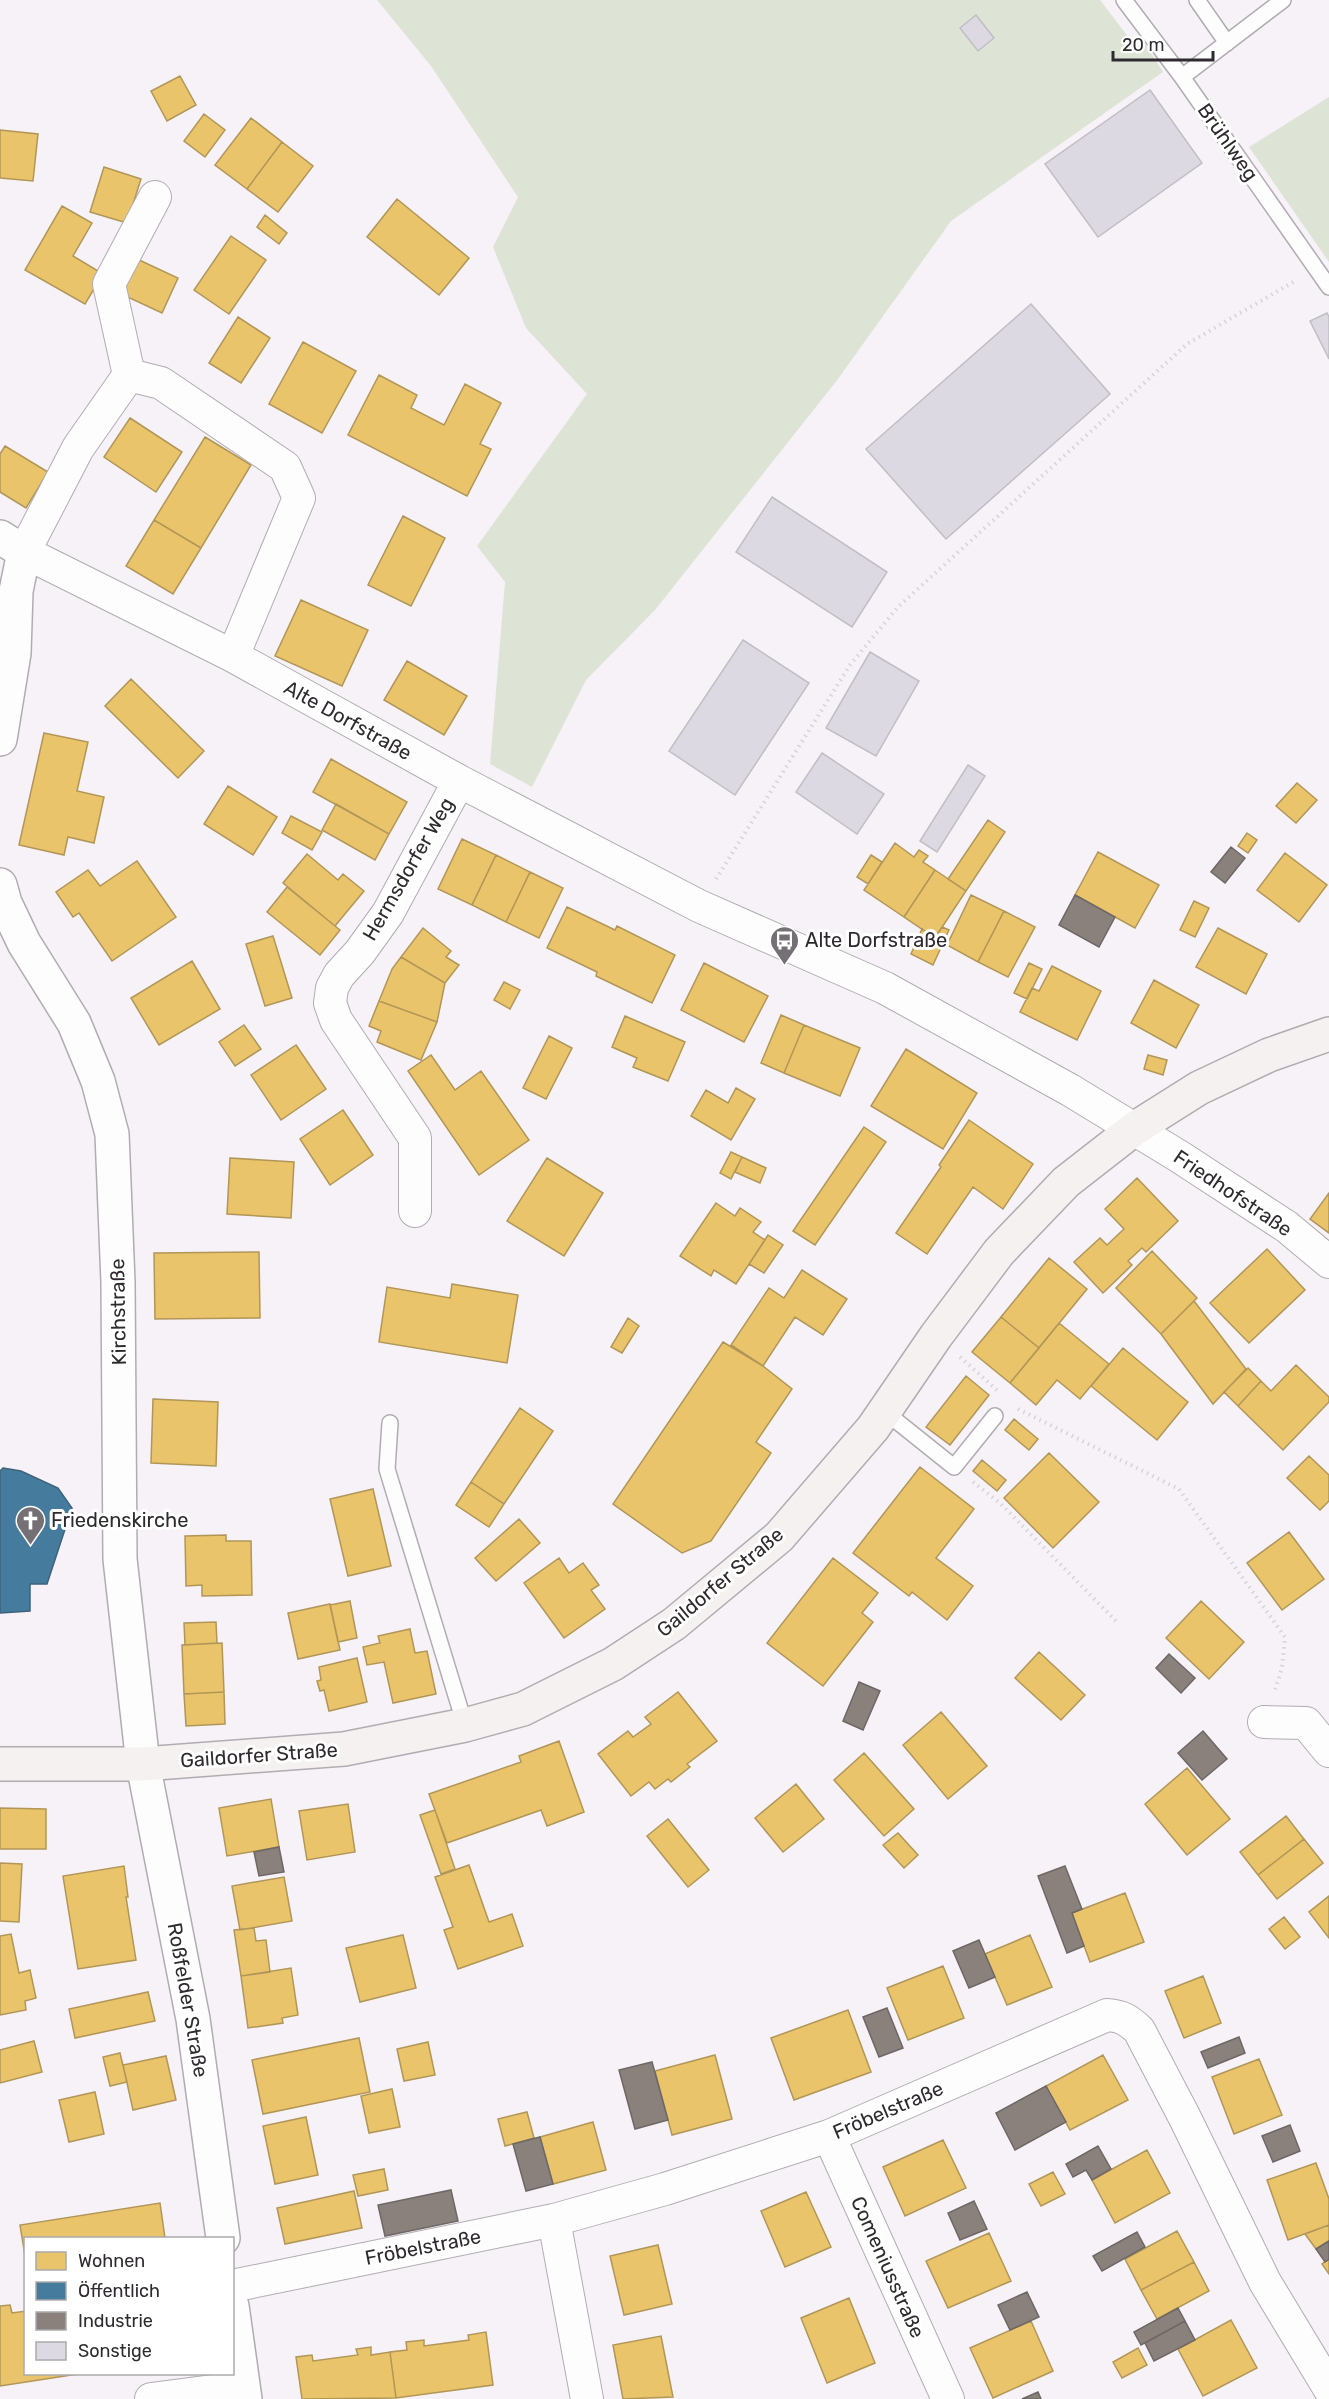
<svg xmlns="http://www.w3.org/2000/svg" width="1329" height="2399" font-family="Rubik,sans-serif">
<rect width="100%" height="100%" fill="#f7f1f8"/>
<path fill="#dde4d5" d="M377,0H1100L1136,47L1144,42L1163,72L951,221L838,379L655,610L586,680L532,787L490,764L505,582L477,546L587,394L526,328L493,247L518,197L431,66Z
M1329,97V262L1249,147Z"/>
<path fill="#e9c46a" stroke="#b19658" stroke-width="1.5" d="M180,76L196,105L167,121L151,91Z
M204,114L225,130L205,157L184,141Z
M251,118L282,142L247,189L215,165Z
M0,130L38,134L33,181L0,178Z
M282,142L313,166L278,212L247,189Z
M104,167L141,179L127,223L90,212Z
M397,199L469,258L439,295L367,237Z
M62,206L92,223L73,256L103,274L85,304L25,270Z
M265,215L287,233L279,244L257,227Z
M231,236L266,260L229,314L194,290Z
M137,259L178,278L162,313L121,294Z
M238,317L270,338L241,383L209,363Z
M303,342L356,371L322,433L269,404Z
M379,375L417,395L411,408L444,425L465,384L501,403L480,444L491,449L467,496L348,435Z
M130,418L182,452L156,492L104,457Z
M205,437L251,465L201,548L154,520Z
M5,446L48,472L26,508L0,492V454Z
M403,516L445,538L411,606L368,585Z
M154,520L201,548L173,594L126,566Z
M301,600L368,630L342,686L275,656Z
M407,661L467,696L444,735L384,700Z
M131,679L204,751L178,778L105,706Z
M44,733L88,742L77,791L104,797L94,843L68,837L64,855L19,845Z
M331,759L407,802L389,834L313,792Z
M1297,783L1317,800L1296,823L1276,806Z
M228,786L277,817L253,855L204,824Z
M336,804L389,834L375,860L322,830Z
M291,816L322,832L312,850L282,833Z
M988,820L1005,832L966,891L948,879Z
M1247,833L1257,840L1248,853L1238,846Z
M462,839L496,855L472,905L438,889Z
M895,843L914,857L919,850L928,856L923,862L935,870L904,917L864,890Z
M1098,852L1159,885L1135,928L1075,895Z
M1285,853L1327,885L1299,922L1257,890Z
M307,854L338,880L343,874L364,891L335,926L283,883Z
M496,855L530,872L506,922L472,905Z
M871,855L882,862L868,884L857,877Z
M137,861L176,917L112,961L79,913L73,917L56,892L88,870L100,886Z
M935,870L966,891L935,938L904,917Z
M530,872L563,888L539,938L506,922Z
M287,887L340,930L320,955L267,912Z
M971,895L1004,911L978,962L947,945Z
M1194,901L1209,908L1195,937L1180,930Z
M567,907L615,930L617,926L675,955L652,1003L596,976L597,972L547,948Z
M1004,911L1035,927L1008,977L978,962Z
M942,927L949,930L933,965L911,954L922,929L935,938Z
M423,928L451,951L446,957L459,965L445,983L401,957Z
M1218,928L1267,954L1246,994L1196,967Z
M273,936L292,998L265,1006L246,944Z
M401,957L445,983L437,1022L379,1001L392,969Z
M192,961L220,1009L159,1045L131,998Z
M704,963L768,996L744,1042L681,1010Z
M1029,963L1042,969L1027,999L1014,993Z
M1052,966L1101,991L1077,1040L1020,1012L1032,988L1039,991Z
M1154,980L1199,1005L1176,1048L1131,1023Z
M504,982L520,990L510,1009L494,1000Z
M379,1001L437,1022L421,1060L377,1042L381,1031L369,1026Z
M781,1015L804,1025L784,1073L761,1063Z
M625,1016L685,1042L668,1081L633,1067L637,1058L612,1047Z
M244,1025L261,1049L235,1066L219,1042Z
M804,1025L860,1048L840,1096L784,1073Z
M549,1036L572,1048L546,1099L523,1088Z
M296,1045L326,1089L281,1120L251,1075Z
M906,1049L977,1093L943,1149L871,1106Z
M431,1055L455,1090L481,1071L529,1140L479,1175L408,1071Z
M1148,1055L1167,1060L1163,1075L1144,1069Z
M736,1088L755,1099L731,1140L691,1116L706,1090L728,1103Z
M343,1110L373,1155L330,1185L300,1139Z
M969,1120L1033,1164L1003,1209L973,1187L927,1254L896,1233L941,1167L939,1165Z
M864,1127L886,1142L815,1245L793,1231Z
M731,1152L742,1157L731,1179L720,1173Z
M742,1157L766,1168L760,1183L735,1172Z
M230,1158L294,1162L291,1218L227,1214Z
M547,1158L603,1193L564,1256L507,1221Z
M1137,1178L1178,1221L1146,1252L1142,1248L1128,1261L1132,1265L1103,1293L1074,1262L1100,1238L1107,1245L1124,1229L1105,1209Z
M1329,1193V1233L1310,1219Z
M716,1203L735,1216L740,1208L761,1222L753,1232L765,1240L736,1284L714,1270L711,1276L680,1256Z
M768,1235L783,1245L764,1273L749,1264Z
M1267,1249L1305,1290L1249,1343L1210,1303Z
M1152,1251L1197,1298L1161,1334L1116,1288Z
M259,1252L260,1318L155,1319L154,1253Z
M1049,1258L1087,1289L1039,1348L1001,1317Z
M802,1270L847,1299L823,1335L795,1317L763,1366L731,1345L769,1288L784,1298Z
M452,1284L518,1295L507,1363L379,1342L387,1287L450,1298Z
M1194,1301L1246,1369L1213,1404L1161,1334Z
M1001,1317L1039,1348L1010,1383L972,1352Z
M628,1318L639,1326L622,1353L611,1347Z
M1059,1323L1109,1364L1080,1399L1057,1380L1036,1405L1010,1383Z
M723,1342L763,1366L792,1389L756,1442L771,1453L711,1541L682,1553L613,1504Z
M1123,1348L1188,1402L1157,1440L1091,1386Z
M1296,1365L1329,1397V1402L1283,1450L1238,1406L1261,1381L1271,1391Z
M1248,1368L1261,1381L1238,1406L1224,1392Z
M966,1376L989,1395L950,1445L926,1427Z
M153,1399L218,1402L216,1466L151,1463Z
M520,1408L553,1431L504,1504L471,1482Z
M1014,1419L1038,1439L1029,1450L1005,1430Z
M1049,1453L1099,1502L1053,1548L1004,1498Z
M1309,1456L1329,1475V1501L1320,1510L1287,1478Z
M982,1460L1006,1480L997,1491L973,1471Z
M920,1467L974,1509L936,1558L973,1586L947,1620L912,1592L909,1596L853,1553Z
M471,1482L504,1504L489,1527L456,1505Z
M373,1489L391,1566L348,1576L330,1499Z
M519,1519L540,1543L496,1581L475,1558Z
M1289,1532L1324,1579L1282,1610L1247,1563Z
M226,1535V1541H251L252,1595L202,1596V1585L186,1586L185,1536Z
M559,1558L569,1573L583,1563L599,1585L591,1590L605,1609L564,1638L524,1583Z
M833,1558L878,1593L862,1613L873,1622L823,1686L767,1643Z
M350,1601L357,1638L338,1642L330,1605Z
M1201,1601L1244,1642L1209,1679L1166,1638Z
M330,1604L340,1650L298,1659L288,1613Z
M216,1622L217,1643L185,1645L184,1623Z
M410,1629L415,1653L427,1651L436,1694L393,1703L384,1662L367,1665L363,1647L380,1643L378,1636Z
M222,1643L224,1692L184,1694L182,1645Z
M1039,1652L1085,1695L1061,1720L1015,1678Z
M357,1658L367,1702L329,1711L324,1690L320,1691L317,1681L321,1680L319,1667Z
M224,1692L225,1724L186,1726L184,1694Z
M678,1692L717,1741L687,1764L690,1767L671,1782L668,1779L655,1789L649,1782L631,1796L598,1754L628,1731L633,1737L651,1724L645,1717Z
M941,1712L987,1766L948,1799L903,1745Z
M559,1741L584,1812L547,1826L541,1810L447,1843L429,1794L521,1762L519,1756Z
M864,1753L914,1809L884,1836L834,1780Z
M1187,1768L1230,1819L1187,1855L1145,1804Z
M796,1784L824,1819L783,1852L755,1818Z
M271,1799L279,1847L227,1856L219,1808Z
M348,1804L355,1852L307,1860L299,1811Z
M0,1808L46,1809V1849H0Z
M435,1810L455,1869L441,1874L420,1815Z
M1286,1816L1304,1839L1258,1875L1240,1852Z
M668,1819L709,1870L688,1887L647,1836Z
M898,1833L918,1855L904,1868L883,1845Z
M1304,1839L1323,1863L1277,1899L1258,1875Z
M0,1863L22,1864L19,1922L0,1921Z
M469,1865L489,1922L512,1914L523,1946L458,1969L444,1930L453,1927L435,1877Z
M124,1866L128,1897H126L136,1960L78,1969L63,1876Z
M284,1877L292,1921L240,1930L232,1886Z
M1125,1893L1144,1942L1090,1962L1072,1913Z
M1329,1896V1938L1309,1912Z
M1284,1917L1300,1937L1285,1949L1269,1929Z
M254,1928L256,1941L266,1940L270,1972L241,1976L234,1930Z
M11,1934L19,1973L30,1970L36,1998L25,2001L26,2010L0,2015V1936Z
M403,1935L416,1988L360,2002L346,1948Z
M1030,1935L1052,1987L1007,2005L985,1954Z
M943,1966L964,2018L908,2040L887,1988Z
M291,1968L298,2015L282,2018L283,2023L248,2028L241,1976Z
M1203,1976L1221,2023L1184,2038L1165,1991Z
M148,1992L155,2021L75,2038L69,2009Z
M848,2010L871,2072L794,2100L771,2038Z
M359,2038L370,2092L263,2114L252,2060Z
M34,2041L42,2072L0,2083V2050Z
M428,2042L435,2075L404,2081L397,2049Z
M120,2053L127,2082L110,2086L103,2057Z
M715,2055L732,2119L672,2135L655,2071Z
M1103,2055L1128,2100L1070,2130L1046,2086Z
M166,2056L176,2100L133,2110L123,2065Z
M1259,2059L1282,2115L1234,2134L1212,2077Z
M392,2089L400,2127L369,2133L361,2096Z
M95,2092L104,2134L69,2142L59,2100Z
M527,2112L534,2138L505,2146L498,2119Z
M306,2117L318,2175L275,2184L263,2126Z
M593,2122L606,2170L553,2184L540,2137Z
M943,2140L966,2188L905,2216L883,2167Z
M1147,2150L1170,2193L1115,2223L1092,2180Z
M1316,2163L1329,2199V2225L1288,2240L1267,2180Z
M384,2169L388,2190L358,2196L353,2175Z
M1053,2172L1065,2194L1041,2206L1029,2184Z
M354,2191L362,2228L285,2244L277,2208Z
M806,2192L831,2247L785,2267L761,2211Z
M160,2203L165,2238H26V2262L20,2225Z
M1329,2225V2241L1316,2249L1305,2234Z
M1177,2231L1194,2262L1141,2290L1125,2259Z
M989,2233L1011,2281L948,2308L926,2261Z
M658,2245L672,2304L624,2315L610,2256Z
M1329,2259V2274L1322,2264Z
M1194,2262L1209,2291L1157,2319L1141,2290Z
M849,2298L875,2363L827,2383L801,2318Z
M10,2305L12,2313L26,2311V2374H78L0,2386V2306Z
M1231,2320L1257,2368L1203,2396L1178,2349Z
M1031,2321L1053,2371L993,2398L970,2348Z
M486,2332L493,2385L396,2398L390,2352L407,2350L406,2342L424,2340V2346L469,2340L468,2335Z
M661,2336L673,2397L623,2399L613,2345Z
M371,2347V2355L390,2352L396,2398L302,2399L296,2357L312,2355L313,2361L358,2355L356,2349Z
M1138,2348L1147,2365L1122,2378L1113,2362Z"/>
<path fill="#457b9d" stroke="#3e637c" stroke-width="1.5" d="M3,1468L21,1471L58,1488L72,1508L47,1584H30V1611L0,1613V1471Z"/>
<path fill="#8a817c" stroke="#6e6765" stroke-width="1.5" d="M1231,847L1245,858L1225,883L1211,872Z
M1075,895L1115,917L1099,947L1059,925Z
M1169,1654L1195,1678L1181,1693L1156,1668Z
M859,1682L880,1691L863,1730L843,1721Z
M1203,1731L1227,1759L1202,1780L1178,1753Z
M279,1847L284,1872L259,1876L254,1852Z
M1065,1866L1082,1909L1072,1913L1084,1946L1067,1953L1038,1876Z
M979,1940L995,1977L969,1988L953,1951Z
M887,2008L903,2048L879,2057L863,2017Z
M1239,2037L1245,2053L1208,2068L1201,2052Z
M652,2062L668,2120L635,2129L619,2070Z
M1046,2086L1066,2122L1015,2150L996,2113Z
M1290,2125L1300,2151L1273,2162L1262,2136Z
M540,2137L553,2184L526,2191L513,2144Z
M1098,2146L1111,2169L1092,2180L1086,2170L1073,2177L1066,2164Z
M451,2190L458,2221L385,2236L378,2205Z
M974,2201L987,2229L960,2240L948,2213Z
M1137,2232L1145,2247L1102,2271L1093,2256Z
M1329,2241V2259L1325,2262L1316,2249Z
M1027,2292L1039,2317L1010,2330L998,2305Z
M1178,2308L1185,2321L1141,2345L1134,2332Z
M1185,2321L1195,2340L1154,2361L1145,2343Z
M1038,2392L1041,2399H1022Z"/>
<path fill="#ddd9e2" stroke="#c1bec3" stroke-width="1.5" d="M976,15L994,38L978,51L960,28Z
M1150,90L1202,163L1098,237L1045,164Z
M1031,304L1110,394L946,539L866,449Z
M1327,313L1329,317V359L1310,321Z
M772,497L887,572L852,627L736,552Z
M743,640L809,683L735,795L669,751Z
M870,652L919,681L876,756L826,728Z
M822,753L884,794L857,834L796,792Z
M968,765L985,776L937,852L920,841Z"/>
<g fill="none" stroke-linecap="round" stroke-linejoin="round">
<defs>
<path id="service" d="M1124,0L1182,77L1329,287
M1197,0L1227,43
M1182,77L1283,0
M884,1411L954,1467L995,1416
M390,1423L387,1469L465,1725"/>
<path id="minor" d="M129,375L109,284L155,197
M233,656L299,498L285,467L161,383L129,375L78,448L24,552L233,656L459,781L699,906L885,988L1070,1090L1180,1157L1287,1227L1329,1262
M415,1211V1138L336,1020L330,1003L332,988L339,975L360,952L388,913L459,781
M1264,1722L1306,1723L1329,1751
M829,2136L948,2399
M554,2220L587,2399
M232,2286L554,2220L665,2189L829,2136L1107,2015C1122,2016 1128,2020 1139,2030L1185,2118L1265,2282L1329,2388
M151,2399L243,2387"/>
<path id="tertiary" d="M0,537L24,552L16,591L14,653L0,739
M0,885L5,903L24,943L74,1023L98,1081L112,1134L118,1282L120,1559L143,1764L193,2019L223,2238
M232,2306L245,2399"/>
<path id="secondary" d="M0,1764H143L344,1749L465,1725L523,1709L613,1664L674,1624L779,1537L873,1428L936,1336L999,1252L1066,1182L1134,1129L1199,1088L1269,1055L1329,1034"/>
</defs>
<use href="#service" stroke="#b1acb2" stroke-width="18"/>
<use href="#minor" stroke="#b1acb2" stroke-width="34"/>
<use href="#tertiary" stroke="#b1acb2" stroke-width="36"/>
<use href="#secondary" stroke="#b1acb2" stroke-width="36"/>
<path stroke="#d6d4d6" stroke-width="4" stroke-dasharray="1.5 4.5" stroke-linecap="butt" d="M716,879L850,665L898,607L1187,344L1295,281
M960,1357L997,1390
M1018,1409L1179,1489L1285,1637L1282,1668L1275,1690
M973,1482L1000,1503L1117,1622"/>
<use href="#service" stroke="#fefdfe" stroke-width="15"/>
<use href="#minor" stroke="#fefdfe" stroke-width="32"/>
<use href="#tertiary" stroke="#fefdfe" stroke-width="33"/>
<use href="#secondary" stroke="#f5f1f0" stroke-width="33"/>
</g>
<defs>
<symbol id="bus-pin" viewBox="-11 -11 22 30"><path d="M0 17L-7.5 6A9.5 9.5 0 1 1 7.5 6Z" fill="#747075" stroke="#fff"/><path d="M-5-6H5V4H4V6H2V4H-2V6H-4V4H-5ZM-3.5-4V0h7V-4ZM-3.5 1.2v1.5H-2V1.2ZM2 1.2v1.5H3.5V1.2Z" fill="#fff"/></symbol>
<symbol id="church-pin" viewBox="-11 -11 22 30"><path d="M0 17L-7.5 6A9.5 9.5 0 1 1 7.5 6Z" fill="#747075" stroke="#fff"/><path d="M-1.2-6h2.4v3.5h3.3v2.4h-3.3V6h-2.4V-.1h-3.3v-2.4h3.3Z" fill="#fff"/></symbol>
</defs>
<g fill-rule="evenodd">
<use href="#bus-pin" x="768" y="924" width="33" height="45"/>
<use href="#church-pin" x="14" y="1504" width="33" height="45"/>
</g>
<g text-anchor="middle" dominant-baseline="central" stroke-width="6" stroke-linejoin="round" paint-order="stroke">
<g font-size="20" fill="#2e2a2f" stroke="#fff">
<text transform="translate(1228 142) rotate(55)">Brühlweg</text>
<text transform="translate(348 720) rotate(29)">Alte Dorfstraße</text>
<text transform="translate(408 869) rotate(-60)">Hermsdorfer Weg</text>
<text transform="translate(1233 1193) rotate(34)">Friedhofstraße</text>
<text transform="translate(118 1312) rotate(-91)">Kirchstraße</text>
<text transform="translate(720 1582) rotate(-40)">Gaildorfer Straße</text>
<text transform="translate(259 1755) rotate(-4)">Gaildorfer Straße</text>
<text transform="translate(188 2000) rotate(80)">Roßfelder Straße</text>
<text transform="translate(888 2110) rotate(-23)">Fröbelstraße</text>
<text transform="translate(423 2247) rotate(-11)">Fröbelstraße</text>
<text transform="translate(888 2267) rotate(66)">Comeniusstraße</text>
</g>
<g font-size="20" fill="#2e2a2f" stroke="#fff" text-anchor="start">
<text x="805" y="940">Alte Dorfstraße</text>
<text x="51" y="1520">Friedenskirche</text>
</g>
</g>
<rect x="24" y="2237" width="210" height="138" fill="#ffffff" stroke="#abaaac" stroke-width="1.5"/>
<rect x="36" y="2252" width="30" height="18" fill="#e9c46a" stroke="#abaaac" stroke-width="1.5"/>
<text x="78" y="2267" font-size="18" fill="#2e2a2f">Wohnen</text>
<rect x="36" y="2282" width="30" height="18" fill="#457b9d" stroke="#abaaac" stroke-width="1.5"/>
<text x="78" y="2297" font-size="18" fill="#2e2a2f">Öffentlich</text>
<rect x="36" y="2312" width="30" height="18" fill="#8a817c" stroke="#abaaac" stroke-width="1.5"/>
<text x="78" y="2327" font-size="18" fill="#2e2a2f">Industrie</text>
<rect x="36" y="2342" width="30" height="18" fill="#ddd9e2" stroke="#abaaac" stroke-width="1.5"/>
<text x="78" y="2357" font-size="18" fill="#2e2a2f">Sonstige</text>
<path d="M1113 51v9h100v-9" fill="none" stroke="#2e2a2f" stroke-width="3"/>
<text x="1122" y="51" font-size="18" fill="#2e2a2f" stroke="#ffffff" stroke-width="4.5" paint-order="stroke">20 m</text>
</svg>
